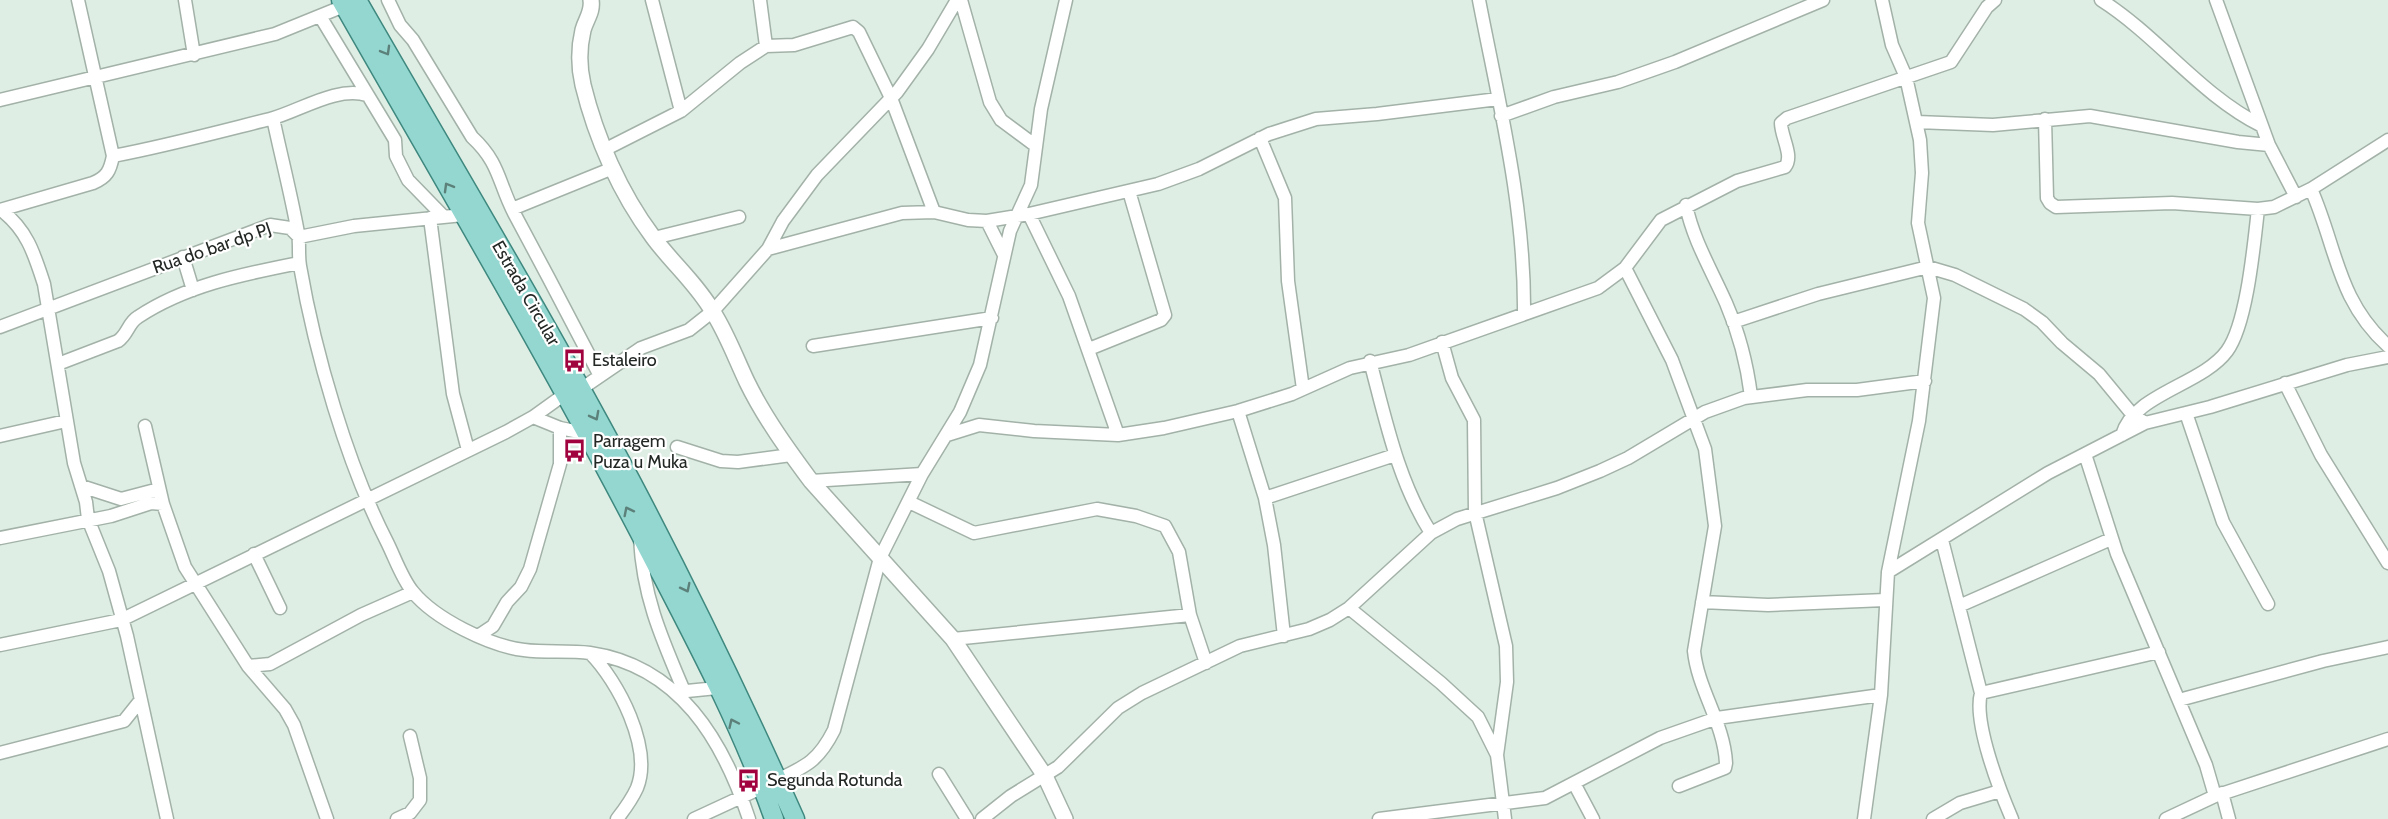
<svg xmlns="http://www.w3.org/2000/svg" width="2388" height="819" font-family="Cabin,sans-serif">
<rect width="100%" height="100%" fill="#dfeee4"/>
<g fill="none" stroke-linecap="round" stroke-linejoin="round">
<defs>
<path id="minor" d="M185,0L194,55
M388,0L400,25L413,40L472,137C500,163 498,182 514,213C543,267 572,322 600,376
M652,0L681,111
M760,0L766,46
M961,0L990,102L1001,120L1036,146
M1479,0C1499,104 1525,206 1524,313
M2101,0C2159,37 2200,95 2262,126
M2216,0L2269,145L2296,197
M320,16L395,140L396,156L408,180L444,217
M0,100L275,34L344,6
M1501,116L1554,97L1618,82L1675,62L1823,0
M273,118C281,156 291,194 298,233C300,244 298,255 300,266C315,353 347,464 387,542C395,558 402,579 413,592C435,619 490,646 524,650C545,653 568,650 590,653C679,666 723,740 749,819
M2045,119L2047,198L2050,203L2056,207L2172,203L2258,209L2274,207L2311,189L2388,140
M1917,122L1993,125L2090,116L2238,142L2269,145
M1260,138L1285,198L1288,281L1303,389
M604,150L681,111L740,63L766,46L794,45L853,27L859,32L891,98L934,212
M113,156C166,146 218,132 270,119C300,111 336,86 367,95
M2311,189C2337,248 2337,300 2388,346
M1686,205C1693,240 1712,271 1726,303C1739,333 1747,364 1751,396
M512,209L613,168
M0,210L93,183C107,177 110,171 113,156L78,0
M1,210C27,230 34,253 44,284L74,463L86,502L88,519L109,571L127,636L167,819
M1029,214L1069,296L1118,435
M430,218L453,394L468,450
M987,221L1004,255
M654,238L739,217
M768,249L902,213L934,212L968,220L987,221L1029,214L1158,184L1199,169L1269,134L1316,119L1377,114L1498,99
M183,257L193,290
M1625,268L1672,360L1705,449L1715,526L1694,651C1698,690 1724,723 1726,763L1725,768L1679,786
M1733,322L1818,294L1928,267L1955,275L2024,309L2042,322L2062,343L2099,374L2132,414L2145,423
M0,327L270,225L290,228L299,237L354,226L463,215
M1442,342L1452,378L1474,420L1475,512L1506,646L1507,682L1497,755L1505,819
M813,346L992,318
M1089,349L1161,320L1165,315L1129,191
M1370,361C1386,421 1398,481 1431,533
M58,364L118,341C128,334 128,323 138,317C186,285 244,274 299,263
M2285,383L2321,455L2388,563
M581,389L641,348L689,330L713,311L768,249L783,221L817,175L897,92L928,49L957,0
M1238,411L1265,498L1274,545L1284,636
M2186,413L2223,522L2268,604
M533,417L560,428L589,434
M145,426L163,504L185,567L248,666L285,709L294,725L327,819
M947,435L979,425L1034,431L1118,435L1164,428L1238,411L1292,394L1350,368L1409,355L1598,288L1625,268L1661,220L1737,181L1785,167C1794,156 1781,137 1781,123L1787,118L1951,62L1987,7L1995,0
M2122,435C2133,394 2202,385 2227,351C2247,324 2254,244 2258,209
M0,436L66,421
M677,447L721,461L738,462L791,455
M2085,454L2117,554L2206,765L2215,796
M811,481L922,474
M81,486L121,499L159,489
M1265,498L1395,455
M909,502L974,533L1097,509L1136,516L1165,526L1179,552L1190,615L1206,663
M0,538L111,516L151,503L163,504
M640,539C643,597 662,639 684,691
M1942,540L1981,693
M254,554L280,608
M1888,572L2048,473L2145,423L2210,407L2347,365L2388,357
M1702,602L1768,605L1885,600
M1959,606L2111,539
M1349,608L1441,683L1478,717L1497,755
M478,636L493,626L507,602L521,587L530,569L560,464V428
M953,639L1190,615
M0,645L121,620L506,432L533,417L565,394
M590,653C618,681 653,748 637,788C632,799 624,810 617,819
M248,666L270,664L361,615L413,592
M677,692L717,688
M2179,700L2323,661L2388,647
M0,753L124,721L140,701
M939,774L967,819
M777,780C807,766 819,760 834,730L880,558L922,474L960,412L980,365L1010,231L1031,185L1041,109L1066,0
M1575,785L1593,819
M2222,793L2229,819
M397,819L410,813L420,800V778L410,736
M694,819L763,787
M982,819L1011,796L1058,767L1118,708L1142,693L1240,646L1309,629L1330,620L1349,608L1431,533L1457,519L1557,488L1600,471L1628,458L1705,412L1744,398L1807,390H1857L1925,381
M1379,819L1545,798L1660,738L1717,718L1881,695
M1864,819L1881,695L1888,572L1919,421L1934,298L1918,223L1922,173L1920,140L1906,77L1892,45L1882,0
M1933,819L1960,803L2000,791
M2012,819C2000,791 1973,722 1981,693L2159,652
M2166,819L2215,796L2388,739"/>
<path id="tertiary" d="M591,0C593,12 586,19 583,30C579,47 579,68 583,85C596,138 620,193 653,237C672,263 697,284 713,312C727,334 736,359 747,382C764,417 788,450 811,481L953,639L1045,776L1065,819"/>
<path id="primary" d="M341,0C444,181 550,360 646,545C692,634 741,724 774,819
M357,0C449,160 545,319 632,483C690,593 744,705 795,819"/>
</defs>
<use href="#minor" stroke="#a3b2a8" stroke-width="15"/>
<use href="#tertiary" stroke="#a3b2a8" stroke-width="18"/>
<use href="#primary" stroke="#3e887f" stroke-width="21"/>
<use href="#minor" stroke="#fff" stroke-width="12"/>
<use href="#tertiary" stroke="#fff" stroke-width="15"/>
<use href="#primary" stroke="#94d7d0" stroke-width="18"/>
</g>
<defs><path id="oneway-chevron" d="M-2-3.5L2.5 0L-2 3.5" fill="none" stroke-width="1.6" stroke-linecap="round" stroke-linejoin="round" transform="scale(1.5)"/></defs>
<g stroke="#5c807a">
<use href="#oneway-chevron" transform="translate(386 51) rotate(60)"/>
<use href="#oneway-chevron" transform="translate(448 187) rotate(-120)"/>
<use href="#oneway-chevron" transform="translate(595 416) rotate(62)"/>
<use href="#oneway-chevron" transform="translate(628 511) rotate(-117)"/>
<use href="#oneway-chevron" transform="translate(686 588) rotate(63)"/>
<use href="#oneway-chevron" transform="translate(733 723) rotate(-115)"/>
</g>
<defs>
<symbol id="bus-bare" viewBox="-9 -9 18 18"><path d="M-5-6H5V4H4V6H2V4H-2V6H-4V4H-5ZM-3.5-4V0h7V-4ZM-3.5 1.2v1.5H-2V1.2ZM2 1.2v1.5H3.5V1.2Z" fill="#a1033f" stroke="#fff" stroke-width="2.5" paint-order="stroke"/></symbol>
</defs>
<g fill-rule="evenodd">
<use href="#bus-bare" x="558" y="344" width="33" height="33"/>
<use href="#bus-bare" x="558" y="434" width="33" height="33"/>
<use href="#bus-bare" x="732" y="764" width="33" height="33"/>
</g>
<g text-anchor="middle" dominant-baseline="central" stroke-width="4.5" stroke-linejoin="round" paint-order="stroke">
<g font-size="18" fill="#232825" stroke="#fff">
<text transform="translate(212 248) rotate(-19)">Rua do bar dp PJ</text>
<text transform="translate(526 293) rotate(60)">Estrada Circular</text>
</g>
<g font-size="18" fill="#232825" stroke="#fff" text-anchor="start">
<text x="592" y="360">Estaleiro</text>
<text x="593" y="441">Parragem<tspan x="593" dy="21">Puza u Muka</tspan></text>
<text x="767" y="780">Segunda Rotunda</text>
</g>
</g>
</svg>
